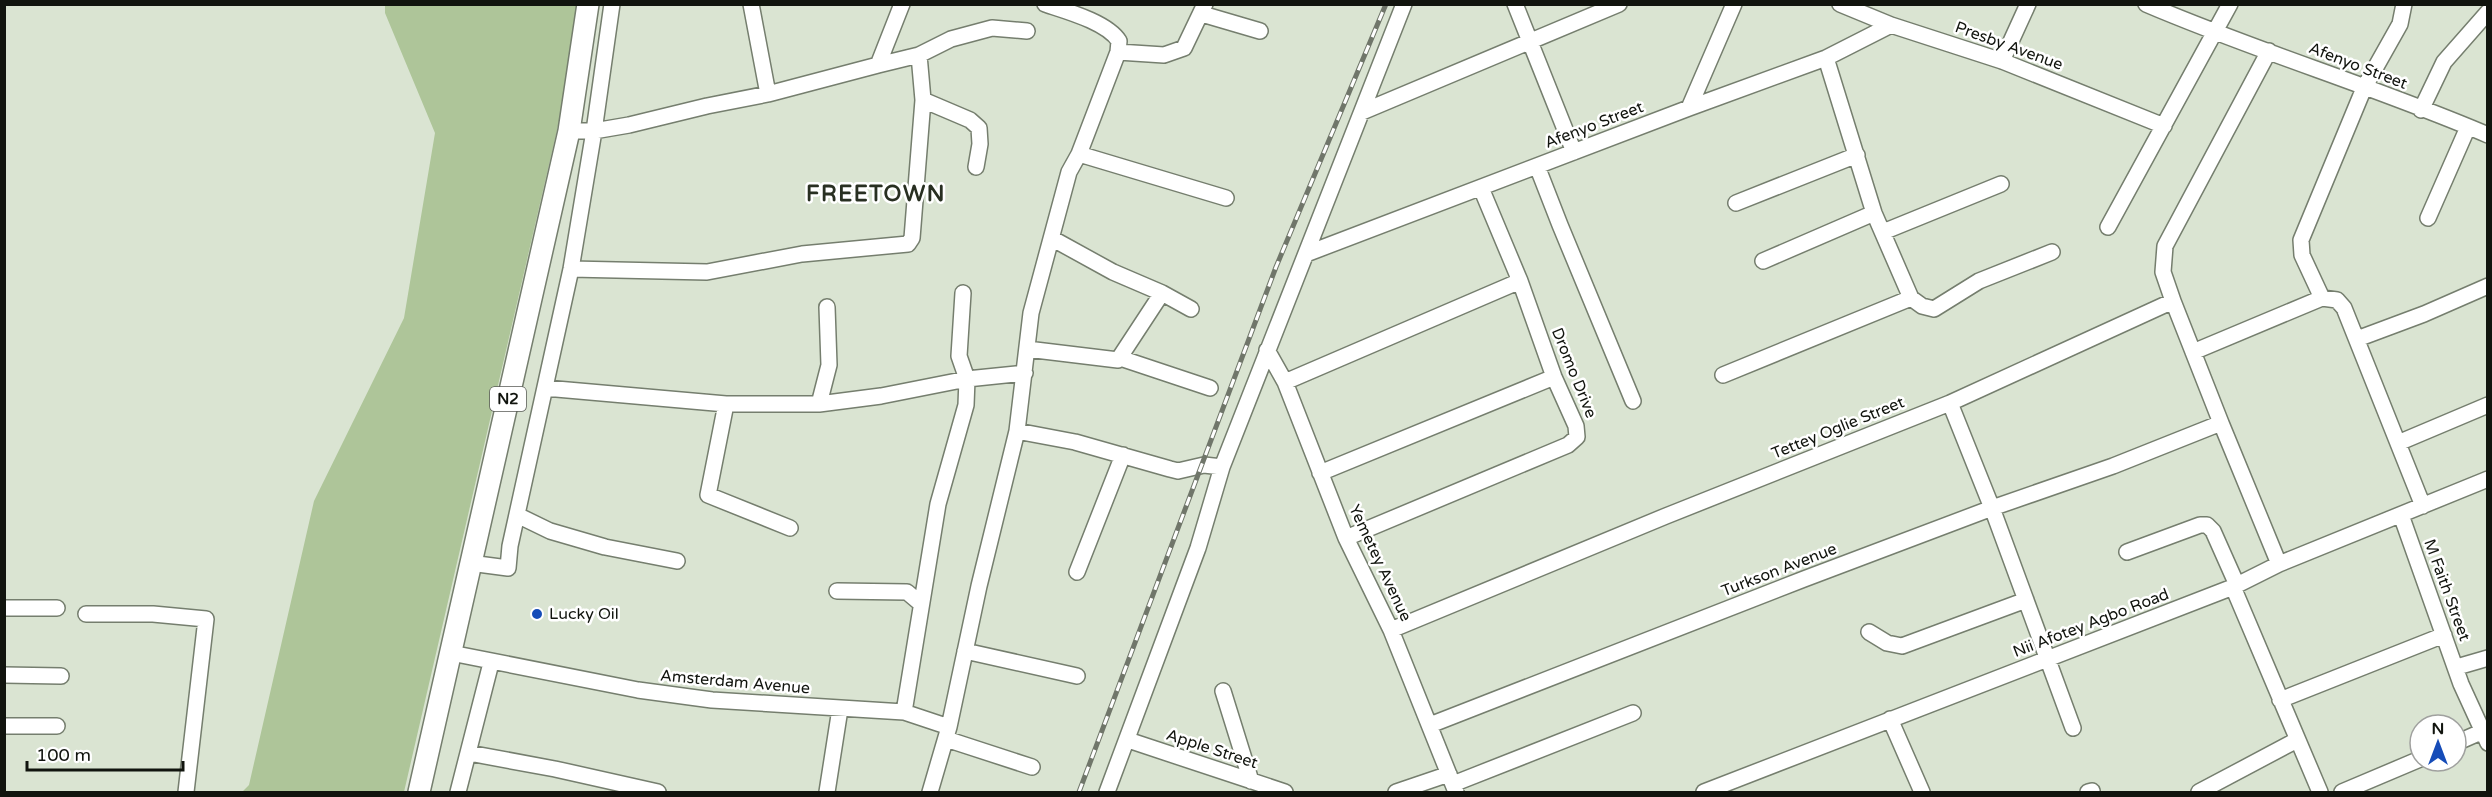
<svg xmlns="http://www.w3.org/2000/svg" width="2492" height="797" font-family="'Varela Round',sans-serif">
<rect width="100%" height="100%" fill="#dae4d2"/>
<path fill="#aec599" d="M385,5H578L566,91L404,792H242L249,785L314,501L404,318L435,133L385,13Z"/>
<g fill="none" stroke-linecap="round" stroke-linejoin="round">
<defs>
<path id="minor" d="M751,4L768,94
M902,4L878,65L919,55L951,39L992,28L1027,31
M1045,4C1066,11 1107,22 1119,41L1118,52
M1515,4L1574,152
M1840,4L1891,25L2002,61L2164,126
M2146,4C2258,52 2376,87 2488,135
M1202,14L1260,31
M1826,58L1874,213L1911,298L1922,306L1934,309L1979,281L2052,252
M2002,61L2028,4
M923,100L970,120L979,128L980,144L976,167
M1689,108L1734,4
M2421,110L2444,62L2488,12
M1362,112L1619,4
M569,131H594L629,125L707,106L768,94L878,65
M1079,154L1226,198
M1537,166L1560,225L1633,401
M1736,203L1857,155
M2428,218L2468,127
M2108,227L2230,4
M1883,232L2001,184
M1053,239L1113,272L1162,293L1191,309
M1306,254L1689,108L1826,58L1891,25
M1763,261L1874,213
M571,269L707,272L802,254L908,244L912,238L923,100L919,55
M2322,298L2302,255L2301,240L2364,88L2400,24L2404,4
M2173,301L2163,272L2165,246L2269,51
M2357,339L2424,314L2488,286
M1027,349L1118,360L1162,293
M1267,350L1285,382L1346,538L1391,630L1456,792
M2193,352L2322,298L2337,300L2344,308L2423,506
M1120,358L1210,388
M1723,375L1911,298
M1285,382L1520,281
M545,388L726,404H819L881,396L967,379L1025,373
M1950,403L1992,508L2113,466L2221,423L2279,564
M726,404L708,495L790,528
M819,404L829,365L827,307
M1017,431L1075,442L1170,469L1178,471L1204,465L1222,467
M2398,443L2488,405
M1320,473L1554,377
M517,515L550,531L605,547L677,561
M2401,515L2461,684L2488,743
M1346,538L1568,445L1577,437L1576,426L1554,377L1520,281L1481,188
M2127,552L2200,525H2207L2213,531L2237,585
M470,563L508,568L510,546L571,269L594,131L612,4
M1077,572L1123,455
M2233,587L2320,792
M837,591L907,592L920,603
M4,608H57
M86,614H153L206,619L186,792
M1391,630L1666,516L1950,403L2173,301L2221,423
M1869,632L1887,643L1902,646L2026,600
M965,651L1077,676
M451,653L638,690L712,700L904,712L949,727L930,792
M2457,667L2488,658
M4,675L61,676
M1223,691L1251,781
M2280,700L2444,635
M904,712L938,504L966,405L967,379L959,356L963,293
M1890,719L1922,792
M1430,725L1804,579L1992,508L2073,728
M4,726H57
M949,727L979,586L1017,431L1031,313L1069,172L1079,154L1118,52L1164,55L1184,48L1205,4
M946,739L1032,767
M1128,740L1285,792
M2456,743L2481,732
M469,753L555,769L658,792
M1453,784L1633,713
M458,792L491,663
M827,792L840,709
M1107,792L1198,548L1222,467L1404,4
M1396,792L1449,774
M1704,792L2233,587L2279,564L2488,479
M2088,792L2092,791
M2199,792L2297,740
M2342,792L2420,759"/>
<path id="highway" d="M419,792L569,131L588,4"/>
</defs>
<use href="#minor" stroke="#757e6e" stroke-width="18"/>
<use href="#highway" stroke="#757e6e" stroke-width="24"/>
<use href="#minor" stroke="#fff" stroke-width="15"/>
<use href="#highway" stroke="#fff" stroke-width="21"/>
<defs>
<path id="rail" d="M1079,792L1276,267L1386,4"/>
</defs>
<use href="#rail" stroke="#70766a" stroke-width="5"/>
<use href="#rail" stroke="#fff" stroke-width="3" stroke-dasharray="9" stroke-linecap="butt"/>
</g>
<circle fill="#164cb8" stroke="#fff" stroke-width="2" cx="537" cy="614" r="6"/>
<g text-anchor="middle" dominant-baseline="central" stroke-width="5" stroke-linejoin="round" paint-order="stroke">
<rect fill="#fff" stroke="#585a56" stroke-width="1.5" x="490" y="387" width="36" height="24" rx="4.5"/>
<g font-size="15" font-weight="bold" fill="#11140e">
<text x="508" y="399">N2</text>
</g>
<g font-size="16" fill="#11140e" stroke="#fff">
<text transform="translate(2009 46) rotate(20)">Presby Avenue</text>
<text transform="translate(2358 66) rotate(21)">Afenyo Street</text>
<text transform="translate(1594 125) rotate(-21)">Afenyo Street</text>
<text transform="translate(1574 373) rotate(68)">Dromo Drive</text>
<text transform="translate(1838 428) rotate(-22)">Tettey Oglie Street</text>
<text transform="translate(1380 563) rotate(65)">Yemetey Avenue</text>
<text transform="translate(1779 570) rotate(-21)">Turkson Avenue</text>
<text transform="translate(2447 590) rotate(70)">M Faith Street</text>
<text transform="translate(2091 623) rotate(-21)">Nii Afotey Agbo Road</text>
<text transform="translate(735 682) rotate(5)">Amsterdam Avenue</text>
<text transform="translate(1212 749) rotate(18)">Apple Street</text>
</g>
<g font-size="16" fill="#11140e" stroke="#fff" text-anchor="start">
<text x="549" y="614">Lucky Oil</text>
</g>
<g font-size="22" font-weight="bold" letter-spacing="1.5" fill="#282f21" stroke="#fff">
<text x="876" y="194">FREETOWN</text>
</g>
</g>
<rect width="2492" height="797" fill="none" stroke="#11140e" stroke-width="12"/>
<g transform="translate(2438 743)"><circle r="28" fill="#ffffff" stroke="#a0a19f" stroke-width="1.5"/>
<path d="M0-4.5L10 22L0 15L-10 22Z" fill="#164cb8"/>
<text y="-9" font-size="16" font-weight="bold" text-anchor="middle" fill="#11140e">N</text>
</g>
<path d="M27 761v9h156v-9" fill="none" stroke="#11140e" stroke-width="3"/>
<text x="36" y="761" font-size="18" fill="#11140e" stroke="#ffffff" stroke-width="4.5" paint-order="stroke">100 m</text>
</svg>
